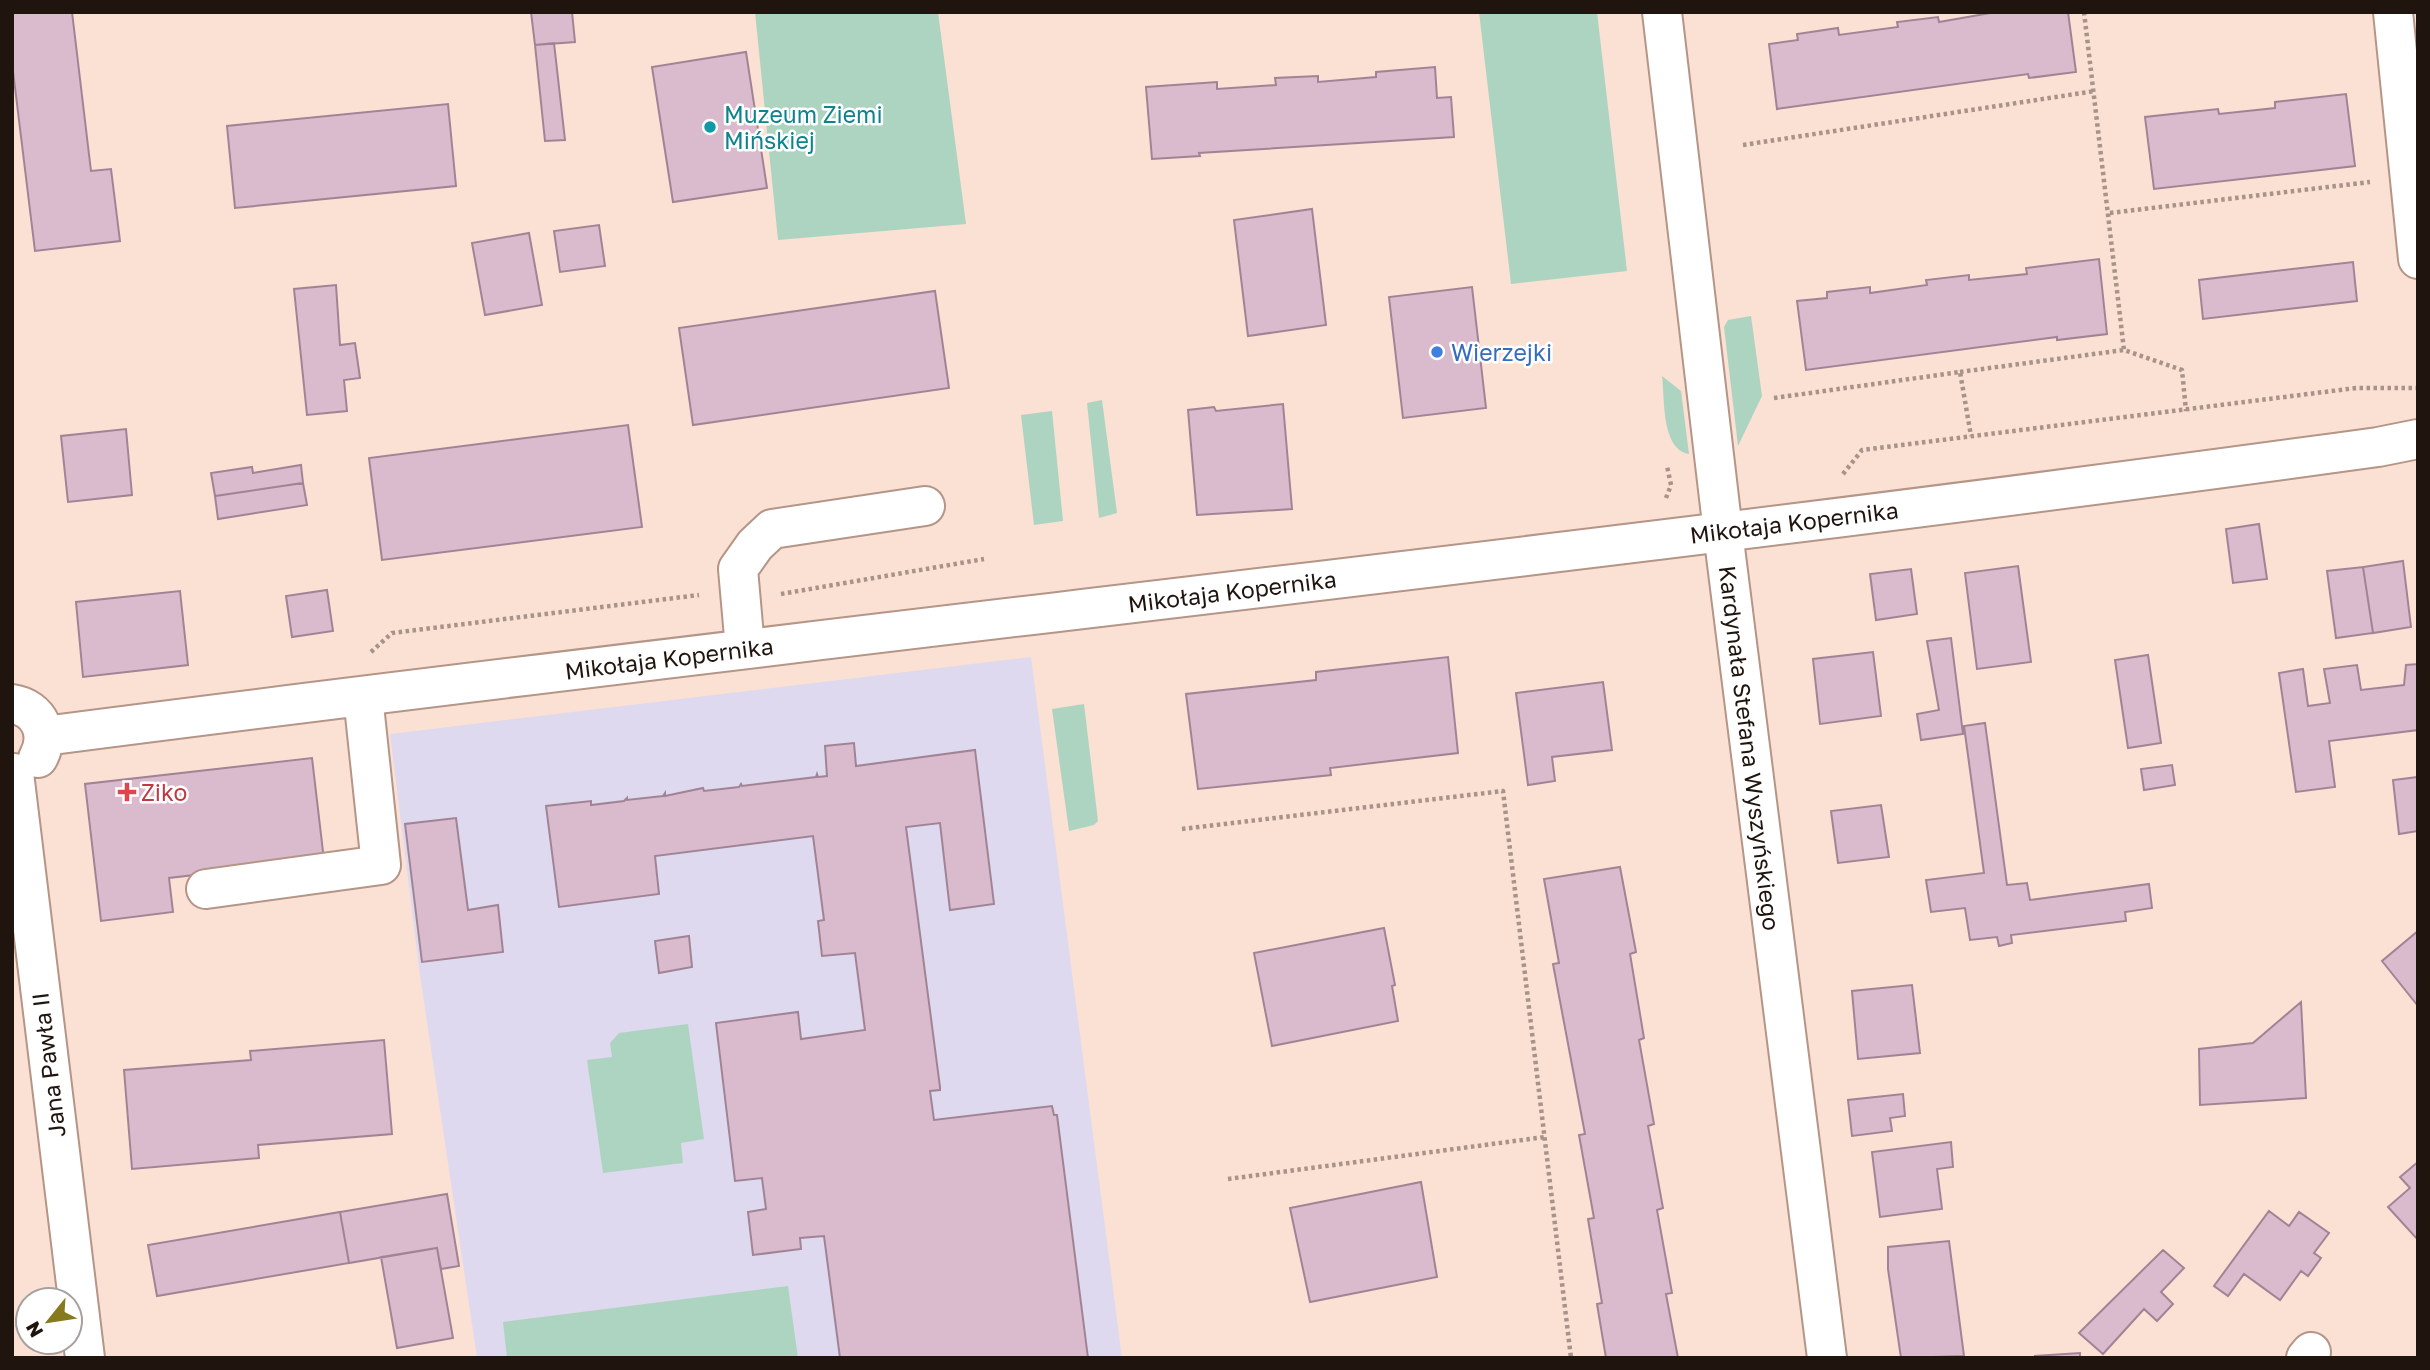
<svg xmlns="http://www.w3.org/2000/svg" width="2430" height="1370" font-family="'Golos Text',sans-serif">
<rect width="100%" height="100%" fill="#fbe0d4"/>
<path fill="#ded9ee" d="M1031,657L1122,1358H477L420,975L390,734Z"/>
<path fill="#add4c1" d="M755,12H938L966,224L778,240Z
M1479,12H1597L1627,271L1511,284Z
M1751,316L1762,396L1738,446L1724,327L1728,320Z
M1662,376L1681,391L1689,454C1661,449 1665,399 1662,376Z
M1102,400L1117,513L1099,518L1087,403Z
M1052,411L1063,521L1034,525L1021,415Z
M1084,704L1098,821L1094,825L1069,831L1052,709Z
M688,1024L704,1139L681,1143L683,1163L603,1173L587,1060L612,1057L610,1043L619,1033Z
M788,1286L798,1358H507L503,1322Z"/>
<path fill="#dabbce" stroke="#a08495" stroke-width="2" d="M12,12H72L91,171L111,169L120,241L35,251L12,63Z
M531,12H572L575,42L535,45Z
M1996,12H2068L2076,72L2029,78L2028,74L1777,109L1769,44L1798,40L1797,34L1838,28L1839,35L1898,27L1897,22L1938,17L1939,22Z
M554,43L565,140L545,141L535,45Z
M746,52L767,188L673,202L652,67Z
M1435,67L1437,98L1451,97L1454,137L1199,153L1200,156L1152,159L1146,87L1217,82V89L1276,85L1275,78L1318,76V82L1376,77V72Z
M2346,94L2355,166L2154,189L2145,117L2218,109L2219,114L2275,108V102Z
M448,104L456,186L235,208L227,126Z
M1312,209L1326,325L1248,336L1234,220Z
M599,225L605,266L560,272L554,231Z
M529,233L542,305L485,315L472,243Z
M2099,259L2107,334L2057,340V337L1806,370L1797,301L1827,298V292L1870,287V293L1927,285L1926,280L1969,275V280L2027,274L2026,268Z
M2353,262L2357,301L2203,319L2199,280Z
M336,285L340,345L355,343L360,378L344,380L347,411L307,415L294,289Z
M1472,287L1486,408L1403,418L1389,297Z
M935,291L949,388L693,425L679,328Z
M1283,404L1292,509L1197,515L1188,410L1214,407L1216,411Z
M628,425L642,527L382,560L369,458Z
M126,429L132,495L68,502L61,436Z
M301,465L303,483L215,496L211,473L252,467L253,473Z
M303,483L307,505L218,519L215,496Z
M2259,524L2267,579L2233,583L2226,529Z
M2403,561L2411,627L2373,633L2363,567Z
M2018,566L2031,662L1977,669L1965,573Z
M2363,567L2373,633L2336,638L2327,571Z
M1911,569L1917,614L1876,620L1870,574Z
M327,590L333,631L292,637L286,596Z
M180,591L188,665L83,677L76,602Z
M1951,638L1963,734L1921,740L1917,714L1939,710L1927,641Z
M1873,652L1881,716L1820,724L1813,659Z
M2148,655L2161,743L2128,748L2115,660Z
M1448,657L1458,753L1330,768L1331,775L1198,789L1186,694L1316,680V672Z
M2418,664V730L2329,741L2335,787L2296,792L2279,673L2303,669L2308,706L2330,703L2324,669L2357,665L2361,690L2404,685L2406,665Z
M1603,682L1612,750L1552,757L1555,781L1528,785L1516,693Z
M1985,723L2007,885L2027,883L2030,900L2149,884L2152,908L2125,912L2126,921L2011,935L2012,943L1999,946L1997,937L1970,940L1965,908L1931,912L1926,880L1984,873L1964,726Z
M854,743L856,766L975,750L994,904L950,910L940,823L906,827L940,1087V1090L930,1091L934,1120L1052,1106L1054,1115H1057L1088,1358H840L824,1236L800,1238L801,1249L753,1255L748,1212L766,1209L762,1178L735,1181L716,1023L798,1012L801,1039L865,1030L855,953L822,956L818,921L824,920L813,836L655,856L659,894L559,907L546,806L591,801V805L624,801L627,798V800L663,796L665,793V796L703,788L704,791L739,787L741,784L742,786L816,777L817,774L818,777L827,776L825,746Z
M312,758L324,860L169,878L173,912L101,921L85,784Z
M2172,765L2175,785L2144,790L2141,769Z
M2418,777V831L2399,834L2393,780Z
M1881,805L1889,857L1838,863L1831,811Z
M456,818L468,910L498,905L503,952L422,962L405,824Z
M1620,867L1636,952L1630,954L1644,1038L1639,1040L1654,1124L1648,1126L1663,1208L1657,1210L1672,1293L1666,1294L1678,1358H1606L1597,1304L1602,1303L1588,1219L1594,1218L1579,1135L1585,1134L1553,964L1559,963L1544,879Z
M1384,928L1395,985L1392,986L1398,1021L1272,1046L1254,953Z
M2418,931V1006L2382,961Z
M689,936L692,967L659,973L655,941Z
M1912,985L1920,1053L1858,1059L1852,991Z
M2301,1002L2306,1098L2200,1105L2199,1049L2253,1043Z
M384,1040L392,1134L258,1145L259,1158L132,1169L124,1070L251,1060L250,1051Z
M1903,1094L1905,1116L1890,1118L1892,1131L1852,1136L1848,1100Z
M1951,1142L1953,1167L1937,1169L1942,1209L1880,1217L1872,1152Z
M2418,1162V1240L2388,1207L2410,1188L2400,1177Z
M1421,1182L1437,1277L1310,1302L1290,1208Z
M447,1194L459,1266L441,1269L437,1248L349,1263L340,1212Z
M2269,1211L2289,1226L2299,1212L2329,1233L2314,1253L2321,1258L2308,1276L2301,1271L2280,1300L2244,1274L2228,1296L2214,1286Z
M340,1212L349,1263L157,1296L148,1245Z
M1949,1241L1964,1356L1901,1358L1888,1269V1247Z
M437,1248L453,1338L397,1348L381,1257Z
M2163,1250L2184,1268L2161,1292L2173,1304L2157,1321L2144,1309L2103,1354L2079,1333Z
M2080,1353V1358L2034,1356Z"/>
<g fill="none" stroke-linecap="round" stroke-linejoin="round">
<defs>
<path id="minor" d="M1662,12L1723,532L1827,1358
M2393,12L2418,259
M745,648L738,569L755,545L772,529L925,506
M12,704C40,708 51,735 38,758
M44,736C822,635 1601,554 2378,447L2418,439
M14,773L85,1358
M206,889L381,865L363,696
M2306,1358L2311,1352"/>
</defs>
<use href="#minor" stroke="#b49587" stroke-width="42"/>
<path stroke="#a8938a" stroke-width="4.5" stroke-dasharray="3.5 3.5" stroke-linecap="butt" d="M2084,12L2124,350
M1743,145L2095,91
M2110,213L2370,182
M1960,372L2124,350L2182,370L2186,411
M1774,398L1960,372L1971,436
M1843,474L1862,450L2356,388H2418
M1666,498L1671,485L1667,466
M781,594L984,559
M371,652L392,633L699,595
M1182,829L1503,791L1571,1358
M1228,1179L1545,1137"/>
<use href="#minor" stroke="#fff" stroke-width="38"/>
</g>
<circle fill="#0f9aa8" stroke="#fff" stroke-width="2.5" cx="710" cy="127" r="7"/>
<circle fill="#3f7fe0" stroke="#fff" stroke-width="2.5" cx="1437" cy="352" r="7"/>
<path fill="#e0444e" stroke="#fff" stroke-width="2.5" d="M123.5 781.5h7v7h7v7h-7v7h-7v-7h-7v-7h7z"/>
<g text-anchor="middle" dominant-baseline="central" stroke-width="5" stroke-linejoin="round" paint-order="stroke">
<g font-size="23" fill="#0d838f" stroke="#fff" text-anchor="start">
<text x="724" y="114">Muzeum Ziemi<tspan x="724" dy="26">Mińskiej</tspan></text>
</g>
<g font-size="23" fill="#366cbe" stroke="#fff" text-anchor="start">
<text x="1451" y="352">Wierzejki</text>
</g>
<g font-size="23" fill="#20140f" stroke="#fff">
<text transform="translate(1794 522) rotate(-7)">Mikołaja Kopernika</text>
<text transform="translate(1232 591) rotate(-7)">Mikołaja Kopernika</text>
<text transform="translate(669 658) rotate(-7)">Mikołaja Kopernika</text>
<text transform="translate(1750 748) rotate(83)">Kardynała Stefana Wyszyńskiego</text>
<text transform="translate(48 1065) rotate(-97)">Jana Pawła II</text>
</g>
<g font-size="23" fill="#be3a42" stroke="#fff" text-anchor="start">
<text x="141" y="792">Ziko</text>
</g>
</g>
<rect width="2430" height="1370" fill="none" stroke="#20140f" stroke-width="28"/>
<g transform="translate(49 1321) rotate(240)"><circle r="33" fill="#ffffff" stroke="#a6a19f" stroke-width="2"/>
<path d="M0-5L12 26L0 18L-12 26Z" fill="#86791e"/>
<text y="-10" font-size="19" font-weight="bold" text-anchor="middle" fill="#20140f">N</text>
</g>
</svg>
